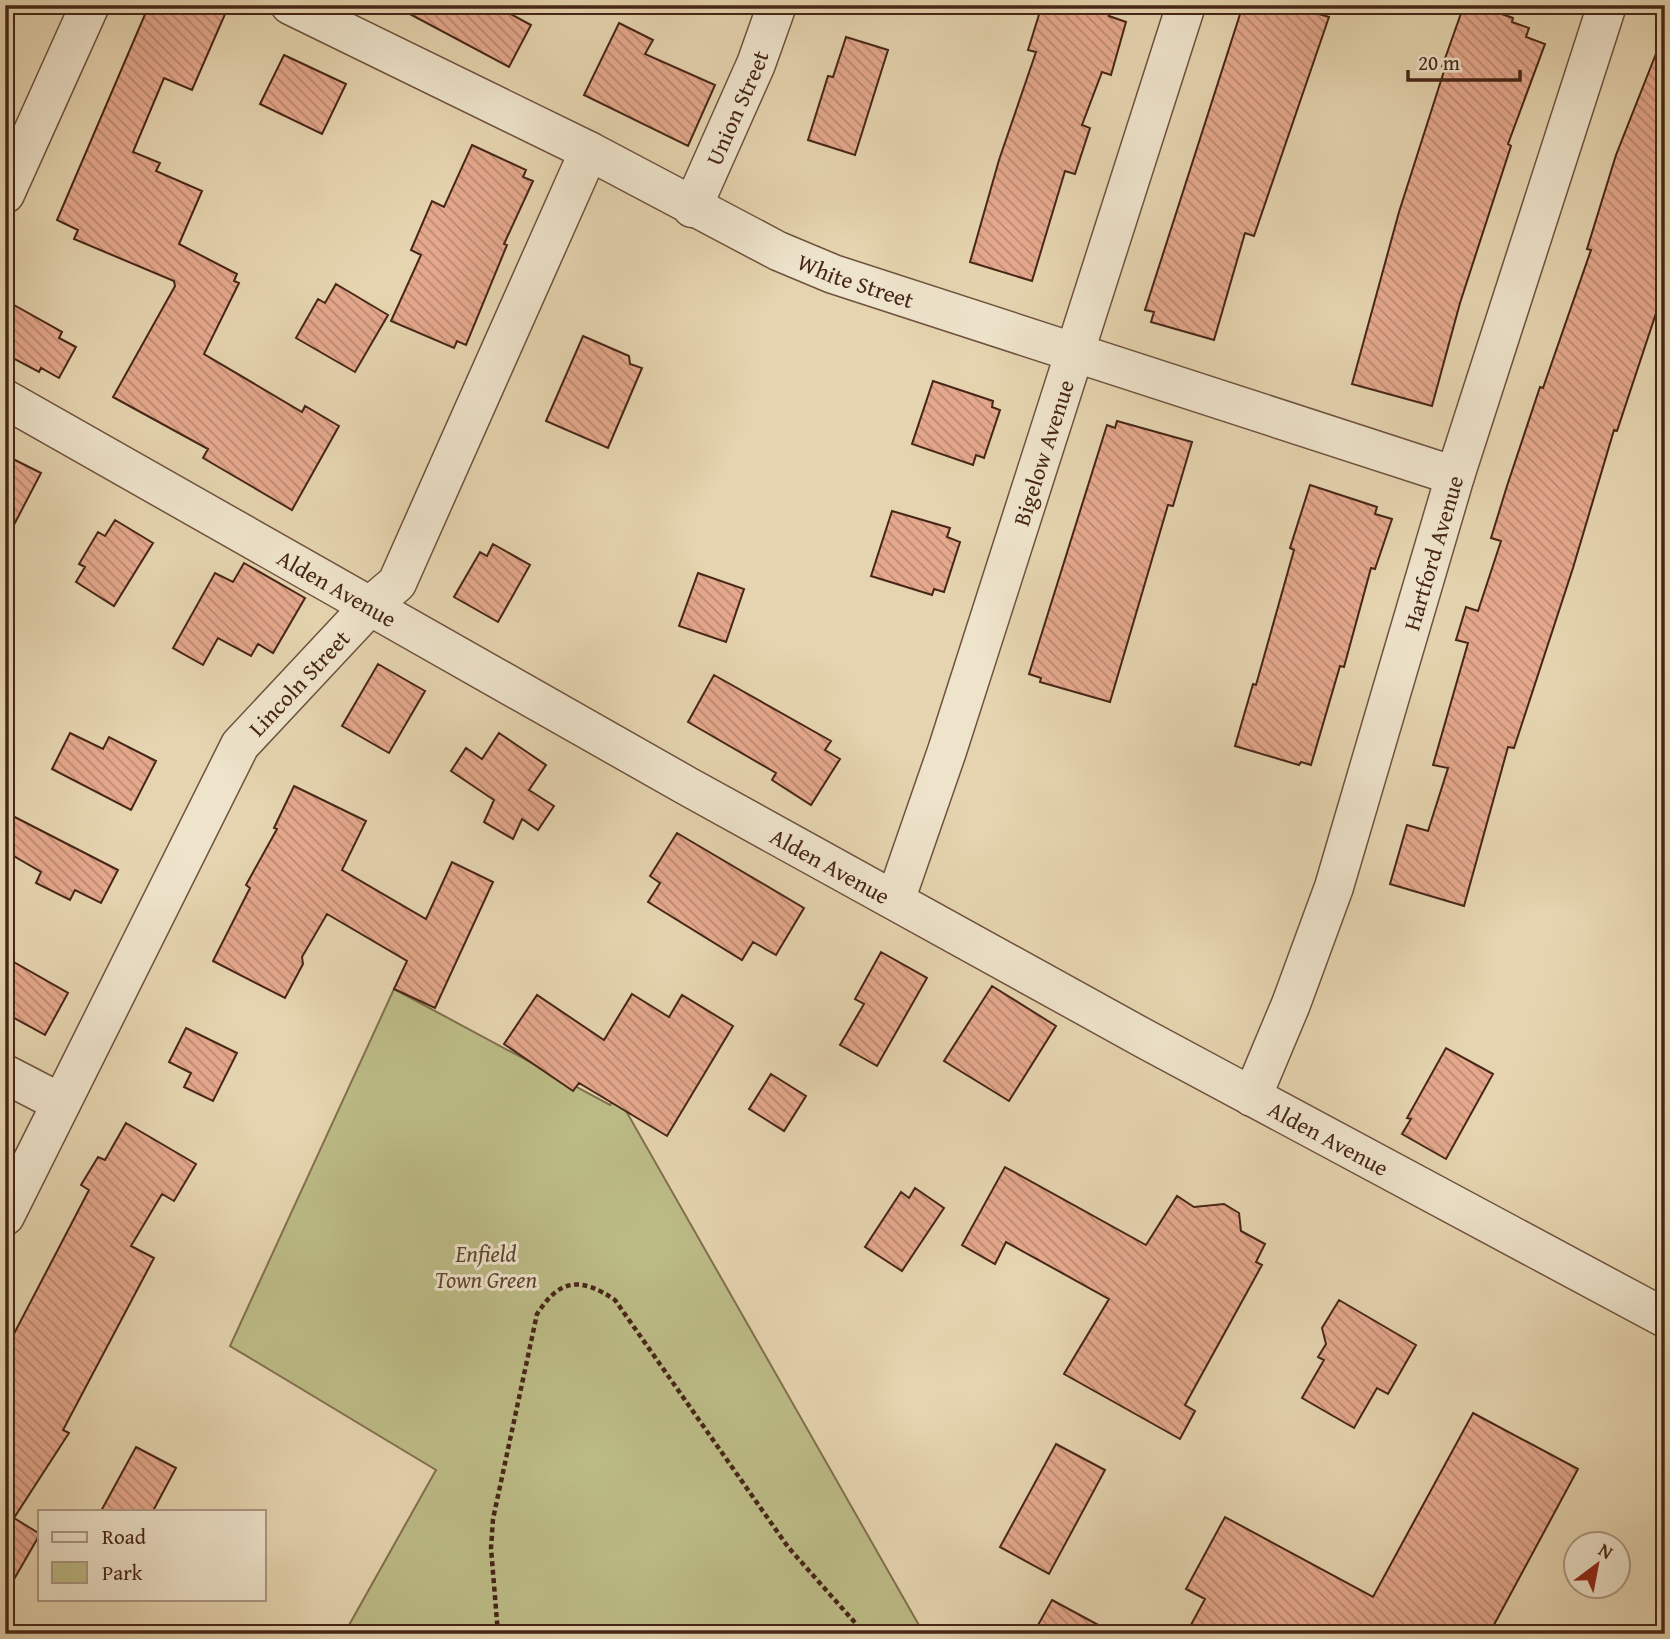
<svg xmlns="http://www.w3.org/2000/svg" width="1670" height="1639" font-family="'Gentium Book Plus',serif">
<defs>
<pattern id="building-back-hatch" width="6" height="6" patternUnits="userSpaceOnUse" patternTransform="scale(1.75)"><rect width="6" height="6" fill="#e5a88d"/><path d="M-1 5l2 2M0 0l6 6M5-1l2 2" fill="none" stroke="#bb8972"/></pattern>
</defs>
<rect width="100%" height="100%" fill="#e5d4af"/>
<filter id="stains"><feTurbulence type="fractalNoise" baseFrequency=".00286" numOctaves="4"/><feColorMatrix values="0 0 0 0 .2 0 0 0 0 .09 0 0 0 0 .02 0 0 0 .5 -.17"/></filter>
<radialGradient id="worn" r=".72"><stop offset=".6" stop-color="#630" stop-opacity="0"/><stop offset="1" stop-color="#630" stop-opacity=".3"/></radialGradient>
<path fill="#bcbb86" stroke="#82704e" stroke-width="2" d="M394,989L610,1105L617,1095L924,1634H344L436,1470L230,1346Z"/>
<path fill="url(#building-back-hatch)" stroke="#472617" stroke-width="2" d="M149,5H229L192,90L164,78L133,152L160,163L156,171L202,191L179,244L237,274L234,281L239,283L204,354L302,412L305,406L339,426L292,510L203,458L208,449L113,397L175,286L174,281L74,239L78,230L57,220Z
M393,5H494L531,25L509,67Z
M1042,5H1112L1109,16L1126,22L1111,75L1102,72L1082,125L1090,128L1075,174L1065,171L1032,281L970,262L999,160L1036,52L1028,50Z
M1243,5H1314L1312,12L1329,17L1254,236L1245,233L1214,340L1151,322L1154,312L1145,310Z
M1464,5H1476L1513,18L1512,22L1529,28L1526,37L1545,44L1508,144L1511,146L1460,303L1432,406L1352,384L1399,212L1445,68L1442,67Z
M619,23L653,40L645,54L715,85L688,146L584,95Z
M1663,36L1665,286L1617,431L1614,430L1573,568L1514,748L1508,747L1464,906L1390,884L1407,825L1428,831L1448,768L1433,765L1468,643L1456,640L1466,607L1478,611L1501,541L1491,538L1507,486L1540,387L1543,388L1591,250L1587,249L1616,155Z
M846,37L888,50L855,155L808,140L828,76L833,77Z
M284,55L346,84L322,134L260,104Z
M472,145L526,170L523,177L533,181L504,244L507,245L466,345L457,341L454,348L391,321L421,255L411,250L432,201L444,207Z
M336,284L388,315L355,372L296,338L318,299L325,303Z
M14,305L62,332L59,338L76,347L59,378L41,368L39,372L5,354V322Z
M583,336L629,356L630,364L642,368L608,448L546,421Z
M933,381L993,401L992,407L1000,410L984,458L976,455L973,465L912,444Z
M1117,421L1192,442L1173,506L1168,505L1110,702L1040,682L1041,678L1029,674L1107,425L1115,428Z
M5,455L41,473L5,542Z
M1310,485L1377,507L1375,514L1392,519L1375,569L1371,568L1344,667L1340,666L1311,765L1301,762L1299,765L1235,746L1253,684L1256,685L1294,550L1290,548Z
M892,511L950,528L947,537L960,542L944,592L934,589L932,595L871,576Z
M115,520L153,543L114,606L76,582L85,567L79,564L98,532L105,536Z
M493,544L530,565L498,622L454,597L480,552L487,556Z
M244,563L305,598L273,653L258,644L251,656L218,638L203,665L173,648L215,573L233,582Z
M698,573L744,589L726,642L679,626Z
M378,664L425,691L389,753L342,726Z
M714,675L831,741L825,750L840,759L811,805L772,780L776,773L688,722Z
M70,733L103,749L109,737L156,761L131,810L52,769Z
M499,733L546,765L529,790L554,806L538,830L522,819L513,839L484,822L494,800L451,771L466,748L482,759Z
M294,786L366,821L342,870L426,919L452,862L493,882L435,1008L394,989L407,961L327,914L302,957L303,964L285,998L213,961L250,888L246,885L277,829L274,828Z
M5,812L118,870L101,903L75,890L70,900L36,883L41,872L5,851Z
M677,833L804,908L776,955L753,942L742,960L648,902L660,883L650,876Z
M881,952L927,978L877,1066L840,1045L864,1004L855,999Z
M5,957L68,993L45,1035L5,1013Z
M992,986L1056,1026L1009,1101L944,1061Z
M632,994L669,1017L682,995L733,1026L667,1136L579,1083L573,1091L504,1044L537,995L604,1040Z
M186,1028L237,1053L213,1101L184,1087L191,1073L169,1062Z
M1446,1048L1493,1074L1446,1159L1402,1134L1411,1119L1407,1118Z
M771,1074L806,1096L784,1131L749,1109Z
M126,1123L196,1164L174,1201L162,1194L131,1246L154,1258L63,1430L69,1433L14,1518L40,1534L5,1595V1351L89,1190L81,1185L98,1157L105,1160Z
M1005,1167L1146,1245L1177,1196L1194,1207L1224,1204L1239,1213L1241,1231L1265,1244L1256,1262L1262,1265L1185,1405L1195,1411L1180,1439L1064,1374L1109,1299L1006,1242L995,1264L962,1245Z
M915,1188L944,1208L902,1271L865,1247L901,1192L909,1198Z
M1339,1300L1416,1345L1388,1394L1377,1388L1354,1428L1302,1398L1324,1360L1318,1357L1326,1344L1322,1328Z
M1473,1413L1578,1469L1489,1634H1186L1205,1599L1186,1589L1225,1517L1373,1597Z
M1056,1444L1105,1470L1049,1574L1000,1547Z
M136,1447L176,1468L153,1511H101Z
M1052,1600L1115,1634H1033Z"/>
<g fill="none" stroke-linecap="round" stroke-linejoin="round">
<defs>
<g id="minor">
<path id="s1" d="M290,5L589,151L778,251L833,274L1455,476"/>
<path d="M5,194L90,5"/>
<path id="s2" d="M692,208L756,64L777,5"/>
<path id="s3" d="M5,399L687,786L1145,1039L1665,1318"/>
<path id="s4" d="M896,898L947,751L1186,5"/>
<path d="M5,1074L61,1103"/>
<path id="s5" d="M1252,1097L1291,1004L1334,887L1455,476L1607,5"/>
<path id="s6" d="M5,1216L240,745L370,606L397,583L589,151"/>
</g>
</defs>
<use href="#minor" stroke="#6e523d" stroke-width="41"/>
<path stroke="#472617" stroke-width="4.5" stroke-dasharray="5 3.5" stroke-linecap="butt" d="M498,1634L491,1548L493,1519L537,1314C560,1278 581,1277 615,1300L788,1547L865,1634"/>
<use href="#minor" stroke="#eee3cb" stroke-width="38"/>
</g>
<g text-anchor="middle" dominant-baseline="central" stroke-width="6" stroke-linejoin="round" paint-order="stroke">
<g font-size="23" fill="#472617" stroke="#eee3cb">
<text stroke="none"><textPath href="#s2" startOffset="110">Union Street</textPath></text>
<text stroke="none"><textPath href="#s1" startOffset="630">White Street</textPath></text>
<text stroke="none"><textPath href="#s4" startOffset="469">Bigelow Avenue</textPath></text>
<text stroke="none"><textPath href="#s5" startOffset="574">Hartford Avenue</textPath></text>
<text stroke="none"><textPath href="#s3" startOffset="382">Alden Avenue</textPath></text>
<text stroke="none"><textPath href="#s6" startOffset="612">Lincoln Street</textPath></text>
<text stroke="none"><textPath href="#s3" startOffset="948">Alden Avenue</textPath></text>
<text stroke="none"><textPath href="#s3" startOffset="1516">Alden Avenue</textPath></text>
</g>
<g font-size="23" font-style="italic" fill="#5e442d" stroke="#eee3cb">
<text x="486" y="1253">Enfield<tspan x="486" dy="26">Town Green</tspan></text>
</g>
</g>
<rect width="1670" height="1639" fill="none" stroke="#e5d4af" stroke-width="28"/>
<rect x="7" y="7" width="1656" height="1625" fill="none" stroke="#472617" stroke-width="3.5"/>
<rect x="14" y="14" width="1642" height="1611" fill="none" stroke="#472617" stroke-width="2"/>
<rect x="38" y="1510" width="228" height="91" fill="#eee3cb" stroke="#ab9783" stroke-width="2"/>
<rect x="52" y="1532" width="35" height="10" fill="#eee3cb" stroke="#ab9783" stroke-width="2"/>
<text x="102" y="1544" font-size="21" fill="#472617">Road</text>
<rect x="52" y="1562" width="35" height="21" fill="#bcbb86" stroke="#ab9783" stroke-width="2"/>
<text x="102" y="1580" font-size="21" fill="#472617">Park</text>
<g transform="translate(1597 1565) rotate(32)"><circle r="33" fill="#eee3cb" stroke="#ab9783" stroke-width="2"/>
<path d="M0-5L12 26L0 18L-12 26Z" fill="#8f2418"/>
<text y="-10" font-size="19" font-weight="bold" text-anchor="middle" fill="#472617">N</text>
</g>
<path d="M1408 70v10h112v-10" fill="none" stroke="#472617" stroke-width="3.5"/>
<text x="1418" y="70" font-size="21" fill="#472617" stroke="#eee3cb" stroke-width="5" paint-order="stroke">20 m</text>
<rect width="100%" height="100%" filter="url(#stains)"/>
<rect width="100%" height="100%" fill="url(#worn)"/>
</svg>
